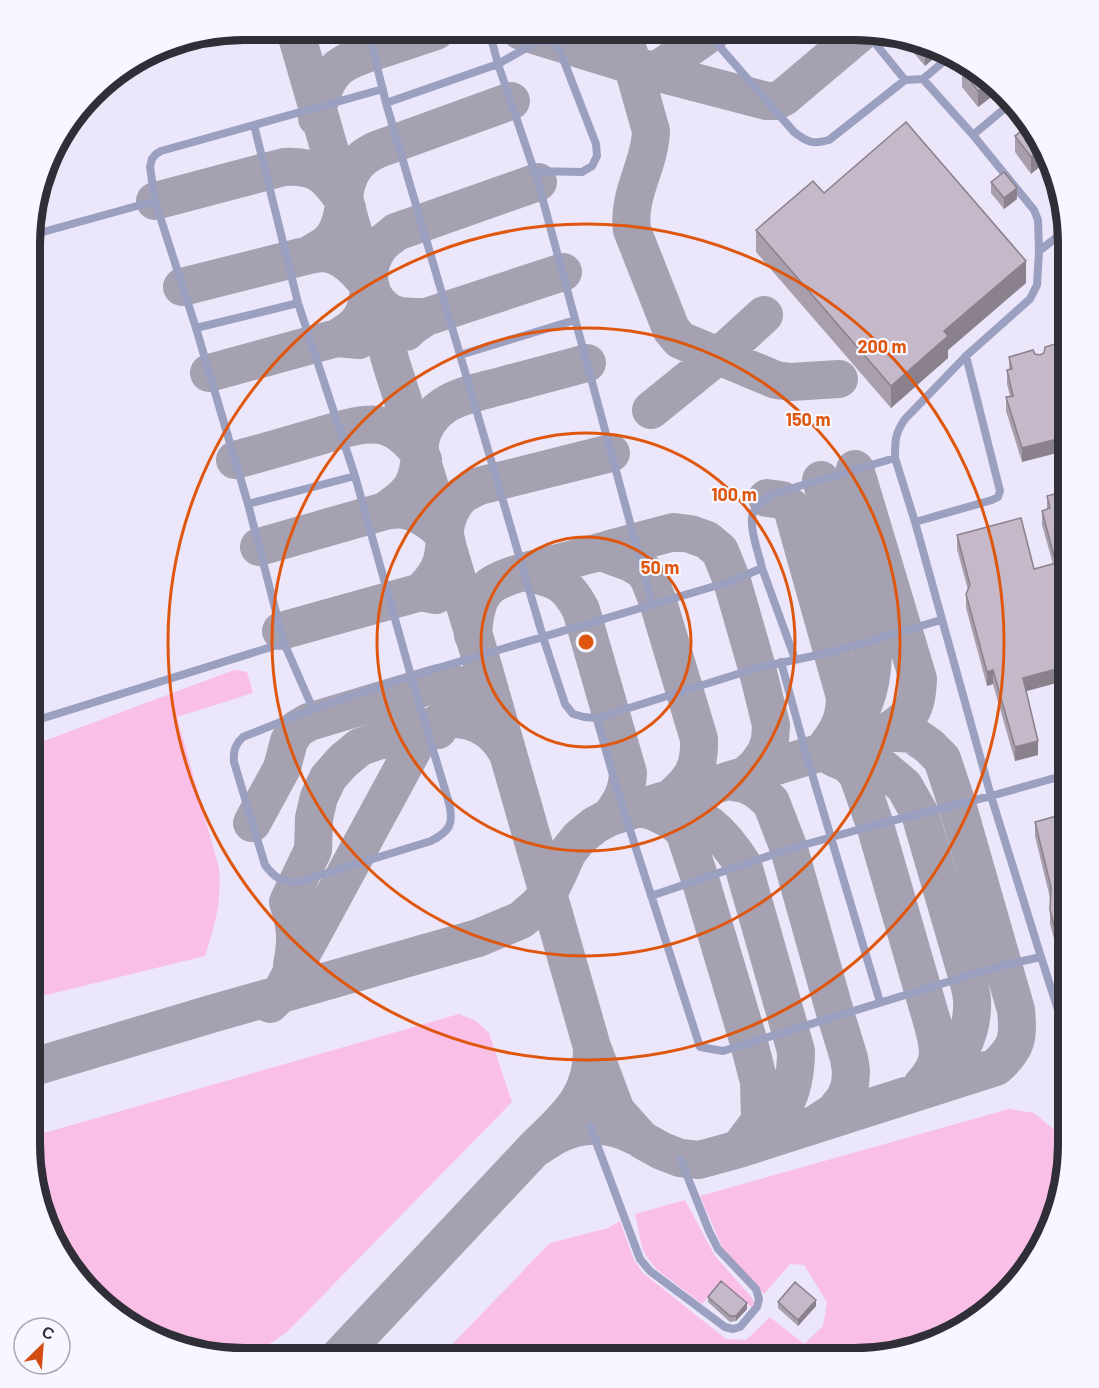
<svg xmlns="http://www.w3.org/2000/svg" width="1099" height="1388" font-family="Barlow,sans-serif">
<rect width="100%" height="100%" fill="#ece6fa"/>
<path fill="#fabfe7" d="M234,670L247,672L253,693L177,717L219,868C222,899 215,927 205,956L30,999L31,746Z
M459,1014L476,1021L489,1033L512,1102L287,1332L249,1358H230L136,1326L87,1281L59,1251L30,1144V1137Z
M1009,1109L1034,1113L1057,1132L1068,1160L1033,1263L962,1329L869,1358H439L550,1243L608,1228L620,1221L634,1260L643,1273L726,1339L746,1340L770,1317L804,1344L823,1326L827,1302L804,1265L790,1264L764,1294L723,1249L700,1196Z
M685,1200L715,1256L753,1299L754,1309L720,1282L702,1304L656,1269L643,1251L635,1214Z"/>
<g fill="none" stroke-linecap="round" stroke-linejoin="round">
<path stroke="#a6a1b0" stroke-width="38" d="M521,31L648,70L659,69L713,31
M615,31L629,53L651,131C650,165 627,195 632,230L671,329L680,340L776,380L791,382L839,379
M648,70L767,101H776L784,97L861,32
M317,118C318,101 325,79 339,67C351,58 368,53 382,49C400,43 418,37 436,31
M155,201L284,167C317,165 327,176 344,201C343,215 340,231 329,242C324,247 315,251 309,255
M347,208C340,193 350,168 363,158C367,155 372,152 376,150L511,101
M182,287L309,255C314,254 320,253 324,253C344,255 357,271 369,285C368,313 361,325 337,338
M426,317C415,317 403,318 393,314C366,301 363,270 379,247C383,241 391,237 396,232L538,182
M406,332L411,327L426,317L563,272
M209,373L337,338L359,340
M651,410L730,346L764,315
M235,460C262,453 289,445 316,437C335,432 359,422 379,425C396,427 410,441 420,454C418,485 411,493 385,511
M423,460C413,441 428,416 445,405C458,396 482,391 497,387C527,379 557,371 587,363
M855,469L918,679C917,709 912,716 887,732
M767,498L782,500L792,508L845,697C845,721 837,732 823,751C831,745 838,739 845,733C866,712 872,683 873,655L821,480
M447,543C441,528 450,507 461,496C466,492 473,489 479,486L611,453
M259,547L385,511C391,510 398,509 404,510C417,512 441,526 445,539C446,542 445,545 444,548C443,567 434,579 421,592
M609,555L631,563L643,570L649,579L658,602L699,739C700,769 692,780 670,799
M524,572C554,578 566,581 581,610L628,773C627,793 621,802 610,817
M281,631L421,592L436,595
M473,635C474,619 476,599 488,588C500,576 541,567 558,563C596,553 635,542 674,532L690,534L707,540L720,551L732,581L757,668L771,725L770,740L766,752L757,765L745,776
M835,747L865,757L884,769L904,786L920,814L967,976C969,983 971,991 972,999C974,1036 956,1063 930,1088
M826,753L834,758L846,763L857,773L875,825L933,1025C940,1051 942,1064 922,1085
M727,781L745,784L757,790L771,802L789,849L836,1016L849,1058L851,1071L850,1085L845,1098L834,1112L817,1123
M663,806C703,813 722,832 743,865L796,1051C796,1077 790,1107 770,1125C760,1134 749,1141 739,1149L760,1121L759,1082L749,1043L700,879L684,831L673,821L655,812L642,808Z
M252,823L282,768L289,741L297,729L309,722L439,683C456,683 475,687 487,701C490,706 493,712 497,717
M292,965C297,941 296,926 288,902L313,850L314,818L319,797L328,778L343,761L360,747L416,728L438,730
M270,1004L280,994L418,740C424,732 431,726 440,722C458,714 483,723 496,737C500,741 504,747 507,752
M592,1047C593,1098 566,1117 533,1150C541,1145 549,1139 557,1135C582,1122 611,1123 635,1136
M30,1068L211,1014L478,938L521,920L537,906L548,894L558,874L568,852L579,838L595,825L610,817L887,732L912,734L929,746L942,759L957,804L1016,1010C1019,1038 1017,1048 996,1067L739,1149L699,1160L680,1158L662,1151L642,1140L616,1111L592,1047L480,656L420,454L392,366L295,30
M338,1358L533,1150"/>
<path stroke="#9ba0c0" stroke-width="8" d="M368,30L386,103L543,637L565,704L573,714L584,717L597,718L621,802L700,1047L723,1051L967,976L1004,965L1041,957L1069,1044
M489,31L498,64L538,182L652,604
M706,31L794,132C807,142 813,145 829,140L905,80L923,79L949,57
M866,32L905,80
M383,89L161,151L156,154L152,159L150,167L155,201L196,328L248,504L284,643L313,709L411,676L732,581L762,568C759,554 747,523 754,511C757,503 766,500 772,494L895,458L915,522L991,796L1041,957
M386,103L498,64L535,43L544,41L553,43L560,51L596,144L597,156L592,166L582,172L533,171
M254,125L298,303L355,476L411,676L449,803C454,824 450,831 431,841L298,882C282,883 274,877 265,865L234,762C233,751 235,745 243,737L313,709
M973,135L1010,104
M32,235L155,201
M1039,251L1065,231
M196,328L298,303
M460,355L575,320
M895,458C895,441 895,433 905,419L966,356L1030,299L1037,285L1039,251L1038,220L1034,210L973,135L923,79
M248,504L355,476
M915,522L992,500L998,497L1000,491L966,356
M762,568L795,659
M781,662L807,757L880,1002
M597,718L757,668L832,652L941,620
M31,722L284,643
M651,896L789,849L875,825L991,796L1069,774
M590,1126L640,1259L650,1271L725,1327L733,1329L740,1327L757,1307L759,1299L756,1289L718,1249L709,1231L680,1158"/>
</g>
<path fill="#a99eac" d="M902,39L940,53L925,66Z
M962,70L998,92L978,107L962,87Z
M1015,136L1040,137L1031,174L1015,152Z
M991,182L1017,199L1004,209L991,193Z
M1053,184L1060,211L1053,201Z
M824,193L1026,283L948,350V358L891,408L756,252V230Z
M1035,354L1040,355L1022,462L1006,411V397L1010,396L1007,384V370H1009V357Z
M1069,490L1060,682L1026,691L1038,755L1015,761L993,684L987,686L966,608V594L968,590L957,549V535L1034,569L1053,564L1042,525V511L1047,510V496Z
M1035,822L1069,851V994L1050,924V898L1035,836Z
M708,1297L747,1309L736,1321L730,1322L708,1302Z
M778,1302L816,1306L798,1326L778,1308Z"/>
<path fill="#8a818c" d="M925,48L940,53L925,66Z
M989,82L998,92L978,107V91Z
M1043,148L1047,161L1031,174V157Z
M1017,188V199L1004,209V198Z
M1026,261V283L948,350V358L891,408V386L944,331Z
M1069,436V450L1022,462V448Z
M1069,638V652L1060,672V682L1023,692V678L1059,662Z
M993,670V684L987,686V672Z
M1038,741V755L1015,761V747Z
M816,1300V1306L798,1326V1320Z
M747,1303V1309L736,1321V1316Z"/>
<path fill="#c5b8c8" stroke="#8a818c" stroke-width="1.5" d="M969,64L974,66L989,82L978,91L962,70Z
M906,122L1026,261L944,331L948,336L891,386L756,230L813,181L824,193Z
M1029,125L1040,137L1043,148L1031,157L1015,136Z
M1004,172L1017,188L1004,198L991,182Z
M1069,340V436L1022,448L1006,397L1013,396L1007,370L1012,369L1009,357L1033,350L1035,354L1040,355L1044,353L1045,347Z
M1069,490V638L1059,662L1060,668L1023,678L1038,741L1015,747L993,670L987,672L966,594L970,585L957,535L1021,518L1034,569L1056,563L1042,511L1050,508L1047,496Z
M1060,815L1069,851V980L1050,910L1051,887L1035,822Z
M721,1281L747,1303L736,1316H730L708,1297Z
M795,1282L816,1300L798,1320L778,1302Z"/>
<g fill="none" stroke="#df570e" stroke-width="3">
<circle cx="586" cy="642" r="105"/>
<circle cx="586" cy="642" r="209"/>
<circle cx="586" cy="642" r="314"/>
<circle cx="586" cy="642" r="418"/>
</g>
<path d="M0 0H1099V1388H0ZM244 40H854A204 204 0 0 1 1058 244V1144A204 204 0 0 1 854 1348H244A204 204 0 0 1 40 1144V244A204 204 0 0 1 244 40Z" fill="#f8f6fe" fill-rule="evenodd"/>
<path fill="none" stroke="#302e36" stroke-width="8" d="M244 40H854A204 204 0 0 1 1058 244V1144A204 204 0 0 1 854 1348H244A204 204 0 0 1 40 1144V244A204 204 0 0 1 244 40Z"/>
<circle cx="586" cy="642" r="9" fill="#df570e" stroke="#f8f6fe" stroke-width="3"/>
<g font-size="18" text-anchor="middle" font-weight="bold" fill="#df570e" stroke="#f8f6fe" stroke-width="4.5" stroke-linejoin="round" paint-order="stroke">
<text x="882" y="353">200 m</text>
<text x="808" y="426">150 m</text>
<text x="734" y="501">100 m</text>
<text x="660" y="574">50 m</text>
</g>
<g transform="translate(42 1346) rotate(25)"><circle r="28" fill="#f8f6fe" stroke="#a8a6ae" stroke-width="1.5"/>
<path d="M0-4.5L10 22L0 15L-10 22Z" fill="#d24c13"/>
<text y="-9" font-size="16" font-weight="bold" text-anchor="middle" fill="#302e36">С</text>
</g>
</svg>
